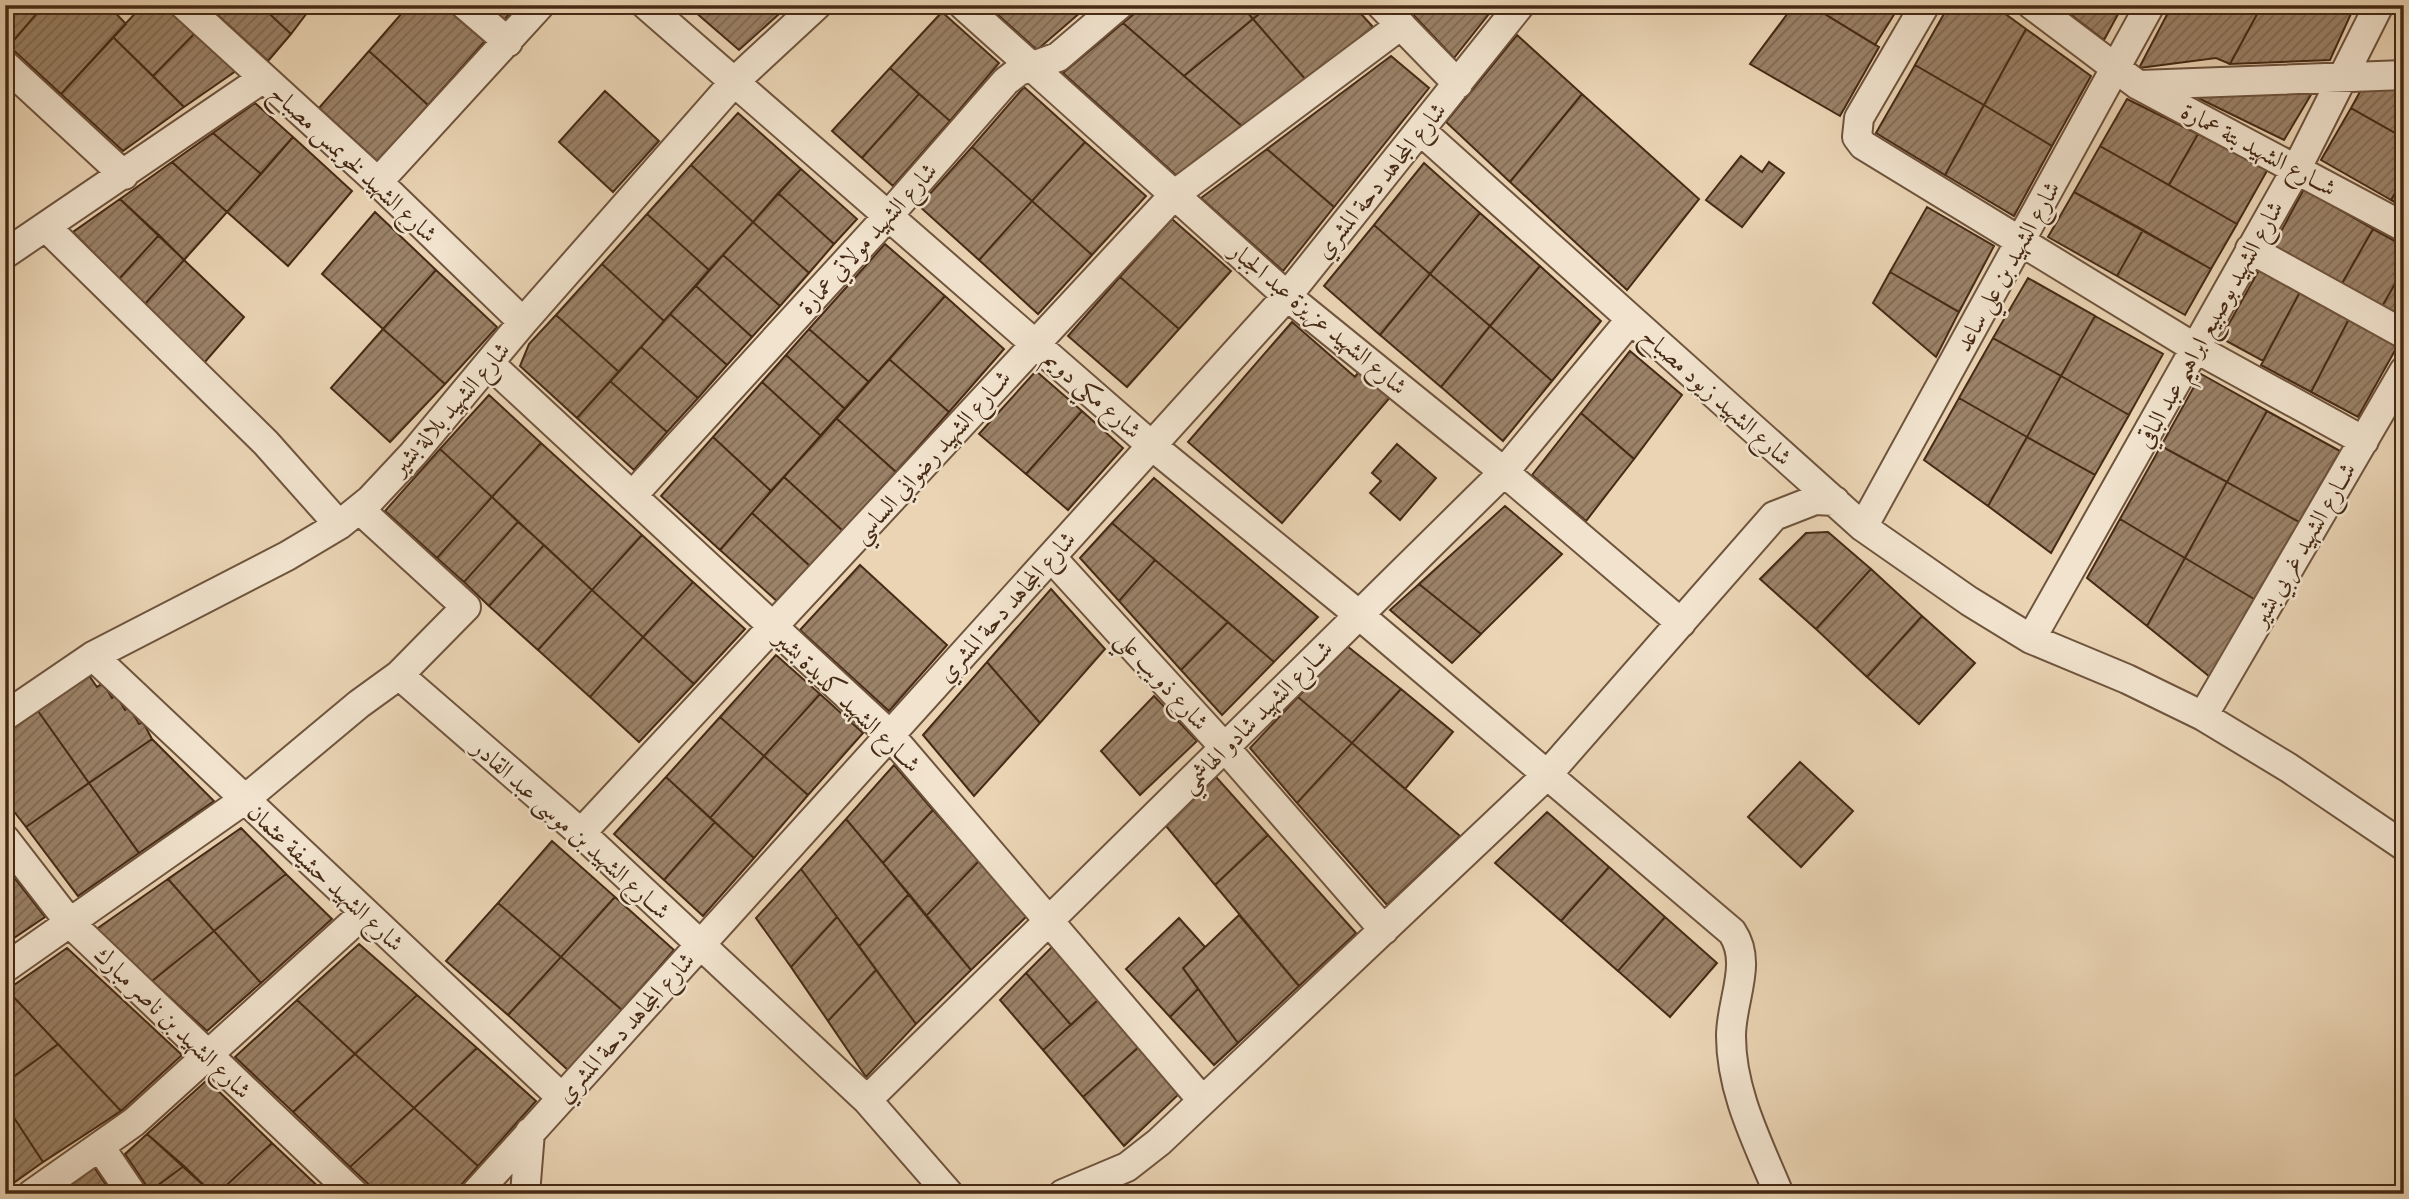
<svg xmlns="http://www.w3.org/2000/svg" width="2409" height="1199" font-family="'EB Garamond',Amiri,serif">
<defs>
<pattern id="building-hatch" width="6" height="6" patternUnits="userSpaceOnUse" patternTransform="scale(1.75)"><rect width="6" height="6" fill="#9b8268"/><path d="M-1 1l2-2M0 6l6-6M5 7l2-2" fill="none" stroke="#806b54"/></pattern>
</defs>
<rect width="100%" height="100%" fill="#ead4b4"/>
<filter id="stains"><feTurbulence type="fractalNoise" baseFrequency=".00286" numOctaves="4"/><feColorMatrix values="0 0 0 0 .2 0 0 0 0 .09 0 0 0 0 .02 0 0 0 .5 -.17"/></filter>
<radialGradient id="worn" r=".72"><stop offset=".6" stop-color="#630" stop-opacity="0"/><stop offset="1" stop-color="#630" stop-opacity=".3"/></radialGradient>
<path fill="url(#building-hatch)" stroke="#462a15" stroke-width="2" d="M5,5H44L9,46L5,43Z
M44,5H108L126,24L61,94L9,46Z
M143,5H165L195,33L153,76L113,37Z
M211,5H260L291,34L268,61L210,8Z
M260,5H313L291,34Z
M409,5H448L487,39L428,105L369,51Z
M486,5H517L504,20Z
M687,5H789L739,50Z
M987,5H1089L1037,50Z
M1145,5H1241L1253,19L1184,76L1123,23Z
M1241,5H1270L1253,19Z
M1270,5H1353L1373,27L1306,80L1253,19Z
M1404,5H1496L1454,58Z
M1794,5H1810L1879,47L1840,116L1750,64Z
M1810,5H1900L1875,45Z
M1949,5H1993L2026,29L1984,105L1915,65Z
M2058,5H2123L2104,40Z
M2172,5H2262L2230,64L2216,58L2139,68Z
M2262,5H2355L2330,60L2230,64Z
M942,12L999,63L950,121L890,68Z
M1253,19L1306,80L1244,128L1184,76Z
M1123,23L1244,128L1178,177L1063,73Z
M2026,29L2091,76L2052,146L1984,105Z
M195,33L236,71L184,107L153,76Z
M1517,35L1582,94L1510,182L1446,122Z
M113,37L184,107L123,151L61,94Z
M369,51L428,105L378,162L319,108Z
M1391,56L1429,88L1334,207L1267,149Z
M1915,65L1984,105L1945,175L1876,133Z
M890,68L919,94L862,158L832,131Z
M1024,87L1085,142L1032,201L972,147Z
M2404,88V138L2351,108L2361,90Z
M605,91L659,141L613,192L559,142Z
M2312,93L2284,140L2196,97Z
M919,94L950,121L893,186L862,158Z
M1582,94L1699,199L1627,290L1510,182Z
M2127,99L2198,134L2169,185L2100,146Z
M255,103L293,137L261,174L213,133Z
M1984,105L2052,146L2014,216L1945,175Z
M2351,108L2404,138V178L2391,200L2321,160Z
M738,113L801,169L753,222L691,165Z
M213,133L261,174L227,212L172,162Z
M2198,134L2268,169L2237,224L2169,185Z
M293,137L352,191L288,266L227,212Z
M1085,142L1146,196L1092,255L1032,201Z
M2100,146L2237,224L2211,269L2074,192Z
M972,147L1032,201L979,260L919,206Z
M1267,149L1334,207L1283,271L1201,198Z
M1741,156L1762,172L1769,162L1784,173L1742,227L1706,200Z
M172,162L227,212L184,260L120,199Z
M1424,163L1480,213L1430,274L1374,225Z
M691,165L753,222L709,270L647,214Z
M801,169L857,219L834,244L778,193Z
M2404,178V207L2391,200Z
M2304,189L2373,229L2340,287L2272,248Z
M2074,192L2143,230L2117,276L2048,237Z
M778,193L834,244L809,273L753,222Z
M120,199L159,235L119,279L73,232Z
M1032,201L1092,255L1038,314L979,260Z
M1927,207L1994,246L1959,312L1890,272Z
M375,212L436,270L383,329L322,274Z
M1480,213L1540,266L1490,326L1430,274Z
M647,214L709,270L664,321L602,264Z
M1172,219L1231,271L1179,329L1120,277Z
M753,222L809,273L780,306L723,255Z
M1374,225L1430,274L1380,335L1324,286Z
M2373,229L2404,246V268L2380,310L2340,287Z
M2143,230L2211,269L2185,315L2117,276Z
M159,235L184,260L145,304L119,279Z
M885,244L945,296L869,382L809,329Z
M723,255L780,306L752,337L696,286Z
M184,260L244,317L204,363L145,304Z
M602,264L664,321L619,372L556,315Z
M1540,266L1601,321L1552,381L1490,326Z
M2404,268V324L2380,310Z
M436,270L497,327L445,384L383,329Z
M2259,270L2300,292L2263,361L2221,338Z
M1890,272L1959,312L1936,357L1873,303Z
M1430,274L1490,326L1441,387L1380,335Z
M1120,277L1179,329L1127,387L1068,336Z
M2028,278L2095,316L2061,376L1993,338Z
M696,286L752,337L727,365L670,314Z
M2300,292L2349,319L2311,392L2261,365Z
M945,296L1004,349L949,412L889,359Z
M670,314L727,365L698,398L641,347Z
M556,315L619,372L577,418L520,366L529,344Z
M2095,316L2163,354L2129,415L2061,376Z
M2349,319L2398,345L2358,417L2311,392Z
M1292,322L1355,377L1361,368L1392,395L1282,523L1188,442Z
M1490,326L1552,381L1503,441L1441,387Z
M383,329L445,384L390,442L331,388Z
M809,329L869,382L845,409L786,355Z
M1993,338L2061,376L2027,437L1959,398Z
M641,347L698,398L667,432L610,381Z
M1630,351L1682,395L1634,459L1581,413Z
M786,355L845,409L821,436L762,382Z
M889,359L949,412L896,472L836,418Z
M1036,371L1082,411L1026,474L979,434Z
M2201,374L2267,411L2227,482L2161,446Z
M2061,376L2129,415L2095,475L2027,437Z
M610,381L667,432L634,470L577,418Z
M762,382L821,436L771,491L713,437Z
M489,395L541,443L492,497L440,449Z
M1959,398L2027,437L1988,506L1924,460Z
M1082,411L1123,448L1068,510L1026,474Z
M2267,411L2340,451L2299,522L2227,482Z
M1581,413L1634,459L1586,521L1532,475Z
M836,418L896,472L843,531L784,477Z
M713,437L771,491L720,550L661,496Z
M2027,437L2095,475L2051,553L1988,506Z
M541,443L642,535L592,590L492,497Z
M1397,444L1436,478L1400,520L1370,493L1381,481L1372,473Z
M2161,446L2227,482L2185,558L2120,519Z
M440,449L492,497L437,558L385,511Z
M784,477L843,531L811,567L752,513Z
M1154,478L1318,617L1274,662L1112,523Z
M2227,482L2299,522L2254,599L2185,558Z
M492,497L518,522L464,582L437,558Z
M1505,506L1562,554L1481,634L1419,584Z
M752,513L811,567L779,603L720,550Z
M2120,519L2185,558L2147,626L2087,578Z
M518,522L544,545L489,606L464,582Z
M1112,523L1155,560L1119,601L1080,558Z
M1828,532L1871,569L1816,629L1760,579L1806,533Z
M642,535L693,582L643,637L592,590Z
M544,545L592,590L538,650L489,606Z
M2185,558L2254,599L2210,677L2147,626Z
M1155,560L1228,622L1181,670L1119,601Z
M860,565L947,645L889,711L800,630Z
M1871,569L1922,616L1867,677L1816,629Z
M693,582L745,629L694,684L643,637Z
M1419,584L1481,634L1452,663L1390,610Z
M1051,589L1105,649L1040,723L987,662Z
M592,590L643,637L590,697L538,650Z
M1922,616L1975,663L1919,724L1867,677Z
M1228,622L1274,662L1222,715L1181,670Z
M643,637L694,684L639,742L590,697Z
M1347,646L1401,689L1352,743L1298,697Z
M776,655L820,694L764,756L720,717Z
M987,662L1040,723L974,796L923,735Z
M88,674L97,687L103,683L112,698L116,695L125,710L129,707L139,724L143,722L152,739L89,783L38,711Z
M1401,689L1453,732L1405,789L1352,743Z
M820,694L863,733L808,795L764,756Z
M1154,696L1197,741L1140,795L1101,751Z
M1298,697L1352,743L1297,803L1250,748Z
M38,711L89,783L26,827L5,800V734Z
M720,717L764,756L710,818L666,777Z
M152,739L214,801L139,853L89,783Z
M1352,743L1460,836L1387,905L1297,803Z
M764,756L808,795L754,858L710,818Z
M1800,762L1853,811L1801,867L1748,817Z
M894,765L933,810L883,863L846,819Z
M666,777L715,822L664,880L614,834Z
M1216,777L1268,835L1215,885L1166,826Z
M89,783L139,853L78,896L26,827Z
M933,810L979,861L926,916L883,863Z
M1547,812L1609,867L1561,921L1495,863Z
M846,819L909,894L859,946L801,869Z
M715,822L754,858L703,916L664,880Z
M241,828L286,874L214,931L168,879Z
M1268,835L1356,933L1299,986L1215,885Z
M552,841L615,897L561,957L498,903Z
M979,861L1027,916L971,970L926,916Z
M5,866L45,917L5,944Z
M1609,867L1665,917L1618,971L1561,921Z
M801,869L837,917L791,967L756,918Z
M286,874L332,919L261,983L214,931Z
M168,879L214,931L152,981L95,930Z
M909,894L971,970L916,1024L859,946Z
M615,897L674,950L622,1010L561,957Z
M498,903L561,957L508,1015L446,961Z
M1239,915L1299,986L1238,1043L1183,968Z
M837,917L876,970L828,1021L791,967Z
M1665,917L1717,963L1670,1017L1618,971Z
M1179,918L1205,947L1183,968L1198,989L1170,1017L1126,969Z
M214,931L261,983L207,1031L152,981Z
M359,944L417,995L355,1054L297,1000Z
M1053,946L1099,999L1071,1025L1026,973Z
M67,948L182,1055L121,1111L7,990Z
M561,957L622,1010L569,1071L508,1015Z
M876,970L916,1024L866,1077L828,1021Z
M1026,973L1071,1025L1043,1050L1000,1000Z
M1198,989L1238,1043L1214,1065L1170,1017Z
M7,990L58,1044L5,1083V991Z
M417,995L477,1048L414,1108L355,1054Z
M1099,999L1140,1046L1083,1097L1043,1050Z
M297,1000L355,1054L293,1112L235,1057Z
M58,1044L121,1111L43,1162L5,1104V1083Z
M1140,1046L1180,1093L1124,1146L1083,1097Z
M477,1048L536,1101L478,1166L414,1108Z
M355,1054L414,1108L350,1167L293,1112Z
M207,1080L272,1143L217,1194H213L147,1134Z
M5,1104L43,1162L12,1184L5,1174Z
M414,1108L478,1166L453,1194H379L350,1167Z
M147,1134L184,1166L150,1191L125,1154Z
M272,1143L326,1194H217Z
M184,1166L213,1194H152L150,1191Z
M94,1167L112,1194H61L59,1191Z"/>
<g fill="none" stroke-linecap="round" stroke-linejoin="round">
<defs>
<path id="minor" d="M184,5L378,182L523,322
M465,5L508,42
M646,5L1151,445L1358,614L1732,932C1753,963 1731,1000 1731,1036C1731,1092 1758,1143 1779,1194
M963,5L1287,296L1504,472L1681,623
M1381,5L1458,84
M1925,5L1859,118L1857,137L1863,145L2195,348L2364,441
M2032,5L2138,85L2404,227
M5,65L124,175
M2140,85L2404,75
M1420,130L1863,527L1969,601L2031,639L2127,679L2203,716L2289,768L2404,846
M378,182L540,5
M46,227L266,443L339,525
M2250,249L2404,334
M5,254L262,79
M490,364L889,734L1202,1100
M632,496L888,216L1006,81L1019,71L1058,57L1119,5
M1863,527L2150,5
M1051,557L1226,749L1384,930
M2031,639L2297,168L2379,5
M93,656L561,1097
M399,675L581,833L867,1100L949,1194
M5,716L93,656L287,556L339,525L370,500L413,454L523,322L735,81L817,5
M2203,716L2404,371
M581,833L1174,195L1401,25
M5,839L70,923L354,1194
M5,968L244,800L359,704L399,675L466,607L359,509
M867,1100L1504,472L1631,319
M100,1147L132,1194
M32,1194L134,1122L364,913
M475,1194L1287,296L1520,5
M525,1194L530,1132
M1063,1194L1127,1167L1159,1142L1547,775L1774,516L1815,500L1835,501"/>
</defs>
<use href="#minor" stroke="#6f543d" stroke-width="32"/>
<use href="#minor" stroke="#f1e3ce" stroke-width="28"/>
</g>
<g text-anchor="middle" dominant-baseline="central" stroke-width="5" stroke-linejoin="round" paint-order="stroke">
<g font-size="24" fill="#462a15" stroke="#f1e3ce">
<text transform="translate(2259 149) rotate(28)">شــارع الشهيد بتة عمارة</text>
<text transform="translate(354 163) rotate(43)">شارع الشهيد لخويمس مصباح</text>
<text transform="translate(1380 180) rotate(-51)">شارع المجاهد دحة المشري</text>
<text transform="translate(867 238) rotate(-48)">شارع الشهيد مولاتي عمارة</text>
<text transform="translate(2007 266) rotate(-61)">شارع الشهيد بن علي ساعد</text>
<text transform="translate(1319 318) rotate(40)">شارع الشهيد عزيزة عبد الجبار</text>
<text transform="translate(2209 324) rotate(-61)">شارع الشهيد بوصبيع ابراهيم عبد الباقي</text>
<text transform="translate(1093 394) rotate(41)">شارع مكي دويم</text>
<text transform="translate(1717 396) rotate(42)">شارع الشهيد زيود مصباح</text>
<text transform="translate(450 408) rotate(-49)">شارع الشهيد بلالة بشير</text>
<text transform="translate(931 456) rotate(-48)">شــارع الشهيد رضواني الساسي</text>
<text transform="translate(2303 544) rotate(-60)">شــارع الشهيد غربي بشير</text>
<text transform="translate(1006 606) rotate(-48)">شارع المجاهد دحة المشري</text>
<text transform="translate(1163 680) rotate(48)">شارع ذويب علي</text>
<text transform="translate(848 701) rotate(44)">شــارع الشهيد كديدة بشير</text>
<text transform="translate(1256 716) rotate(-45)">شــارع الشهيد شادو الهاشمي</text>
<text transform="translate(572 829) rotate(42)">شــارع الشهيد بن موسى عبد القادر</text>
<text transform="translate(326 877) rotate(43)">شارع الشهيد حشيفة عثمان</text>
<text transform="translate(173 1022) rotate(44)">شارع الشهيد بن ناصر مبارك</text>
<text transform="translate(625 1027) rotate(-48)">شارع المجاهد دحة المشري</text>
</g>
</g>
<rect width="2409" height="1199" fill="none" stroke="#ead4b4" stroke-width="28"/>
<rect x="7" y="7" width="2395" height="1185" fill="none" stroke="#462a15" stroke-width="3.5"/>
<rect x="14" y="14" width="2381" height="1171" fill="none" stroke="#462a15" stroke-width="2"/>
<rect width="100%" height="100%" filter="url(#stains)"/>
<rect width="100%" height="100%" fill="url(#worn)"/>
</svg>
